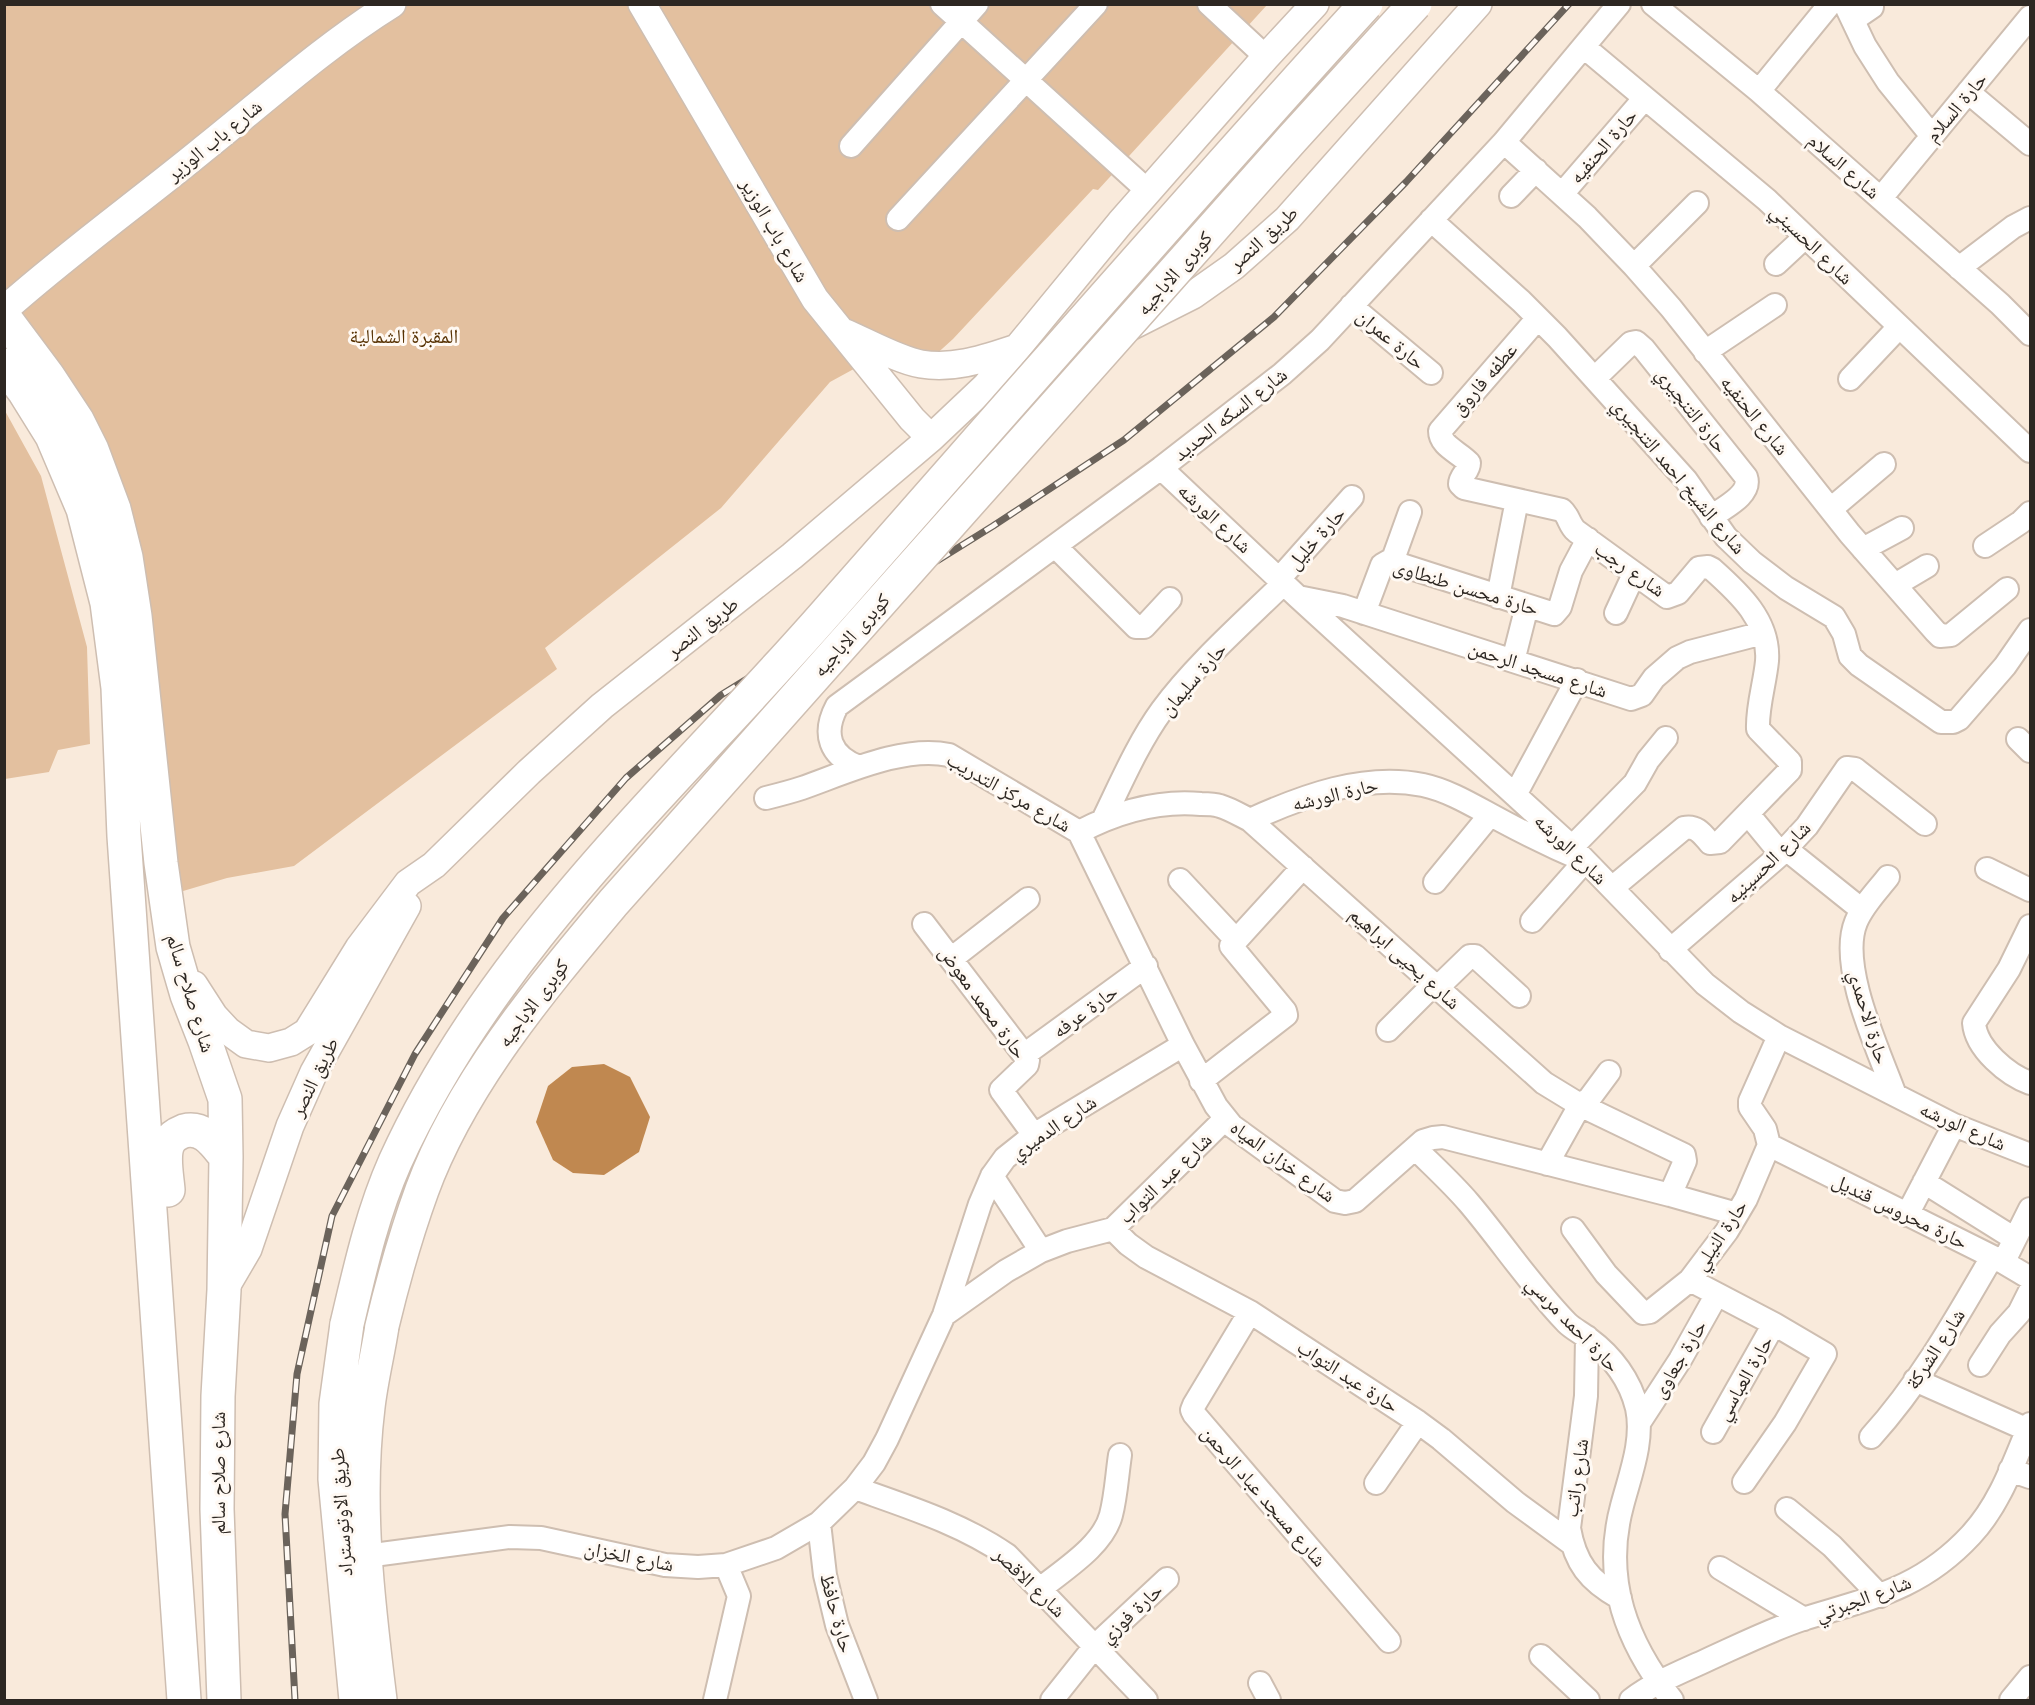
<svg xmlns="http://www.w3.org/2000/svg" width="2035" height="1705" font-family="Inter,'Noto Naskh Arabic',sans-serif">
<rect width="100%" height="100%" fill="#f9eadb"/>
<path fill="#e3c09f" d="M4,5H1267L1098,190L1093,189L953,339L932,358L894,347L830,382L721,508L545,648L557,669L294,866L227,878L173,894L167,829L5,302Z
M4,409L41,476L87,647L90,744L58,750L49,772L5,779Z"/>
<path fill="#c08850" d="M604,1064L630,1077L650,1117L639,1152L604,1175L573,1173L553,1160L536,1122L548,1086L572,1067Z"/>
<g fill="none" stroke-linecap="round" stroke-linejoin="round">
<defs>
<path id="minor" d="M942,4L1148,191
M1209,4L1266,57
M1653,4L1759,91L2000,304L2030,334
M1845,4L1865,46L1888,82L1932,136
M1853,20L1872,7
M1584,47L1767,200L2030,451
M1759,91L1830,4
M1968,92L2030,144
M1504,142L1587,217L1634,266L1671,308L1850,534L1935,631L1940,636L1951,635L2007,589
M851,146L977,4
M1562,194L1644,99
M1511,196L1536,170
M1881,198L2030,17
M898,219L1096,4
M1431,220L1521,301L1557,337L1686,480L1726,537L1752,562L1786,588L1834,617L1844,634L1850,656L1859,665L1941,722H1953L1959,719L2005,666L2030,630
M1776,264L1805,237
M1634,266L1697,203
M1959,268L2013,227L2030,218
M1351,306L1431,373
M1538,318L1440,431C1440,446 1459,452 1469,463C1469,472 1460,475 1460,484L1464,488L1562,510C1569,516 1569,525 1576,531L1667,597L1678,593L1699,568L1708,567L1712,569C1739,593 1770,621 1767,661C1765,683 1757,707 1758,729L1790,762V770L1720,842L1710,843C1703,835 1697,825 1684,828L1612,888
M1705,352L1775,305
M1595,378L1631,343L1636,342L1644,349L1746,477C1752,495 1723,508 1711,517
M1850,379L1899,327
M1161,468L1298,597L1572,847L1705,984L1741,1012L1779,1036L1954,1125L2030,1155
M1831,509L1884,464
M1055,546L1136,627H1144L1170,599
M1985,546L2021,522L2030,513
M1863,549L1902,528
M1392,562L1410,512
M1279,579L1352,497
M1895,585L1927,566
M1298,597L1343,606L1631,699L1642,695L1654,678L1677,658L1690,652L1763,633
M1498,597L1517,500
M1364,613L1382,565L1389,561L1554,614L1560,607L1571,571L1588,539
M1616,613L1634,574
M1513,661L1527,606
M2018,739L2030,751
M859,767C830,756 822,734 837,706L1161,468L1282,374L1320,340L1504,142L1619,4
M1515,795L1577,680
M766,798C778,795 790,792 802,788C845,773 904,745 949,755L1079,832
M1748,814L1781,854
M1103,820C1121,783 1138,743 1162,710C1194,666 1244,622 1284,583
M1250,820C1303,796 1364,773 1423,785C1451,791 1477,808 1502,821C1530,836 1557,849 1585,861L1532,921
M1079,832L1183,1045L1216,1106L1232,1126L1335,1201L1345,1203L1355,1201L1423,1141L1433,1138L1443,1137L1670,1195L1737,1214
M1079,832C1117,812 1158,800 1201,804C1207,804 1214,804 1220,806C1230,809 1240,815 1250,820L1544,1083L1580,1105L1684,1155L1685,1161L1670,1195
M1572,847L1635,783L1648,760L1666,738
M1786,849L1862,910
M1987,869L2030,890
M1888,877C1877,891 1863,905 1856,922C1838,966 1879,1051 1895,1095
M1180,880L1236,940
M1435,882L1490,815
M924,924L1028,1060L1027,1065L1001,1090L1034,1135
M2030,926L2009,969L1974,1023C1976,1049 2008,1075 2030,1083
M1670,950L1781,854L1807,826L1847,768L1855,769L1925,824
M951,959L1028,899
M1438,987L1470,956H1475L1519,996
M1388,1030L1434,984
M1024,1055L1146,966
M1201,1081L1286,1015L1285,1011L1231,946L1303,867
M1769,1145L2003,1262L2030,1278
M1415,1148C1433,1166 1452,1183 1469,1203C1502,1242 1531,1286 1567,1323C1573,1329 1582,1333 1589,1339C1612,1356 1630,1380 1637,1408C1644,1441 1630,1475 1622,1506C1602,1580 1627,1643 1672,1700
M1547,1164L1580,1105L1589,1099L1609,1072
M992,1176L1041,1251
M1924,1182L2015,1239
M1907,1215L1954,1125
M1113,1229L1128,1244L1146,1257L1250,1312L1418,1422L1441,1439L1515,1502L1571,1543
M1573,1229L1606,1274L1643,1313L1650,1312L1690,1280L1727,1231L1746,1199L1769,1145L1765,1129L1750,1107V1101L1779,1036
M2008,1253L2030,1209
M1690,1280L1774,1324L1825,1354L1785,1423L1744,1482
M1250,1312L1194,1405L1192,1410L1194,1414L1389,1641
M944,1315L1006,1271L1041,1251L1067,1241L1113,1229L1225,1119
M1587,1337L1586,1396L1569,1528C1575,1563 1589,1581 1620,1598
M1980,1365L2000,1334L2019,1313L2030,1291
M1915,1380L2028,1430
M1639,1423L1680,1360L1717,1294
M1713,1432L1774,1324
M1871,1437C1920,1383 1956,1319 1992,1257
M2010,1470L2030,1477
M1376,1483L1418,1422
M855,1488C908,1507 960,1523 1007,1555L1146,1700
M1787,1509L1832,1546L1880,1596
M819,1523L825,1575L837,1625L866,1700
M366,1556L510,1537L541,1538L665,1565L698,1567L726,1565L776,1548L819,1523L855,1488L874,1463L887,1439L944,1315L980,1204L992,1176L1005,1158L1034,1135L1183,1045
M1720,1568L1804,1619
M1040,1589C1063,1570 1103,1546 1111,1515C1116,1496 1117,1475 1120,1455
M1541,1656L1588,1700
M1260,1683L1269,1700
M715,1700L739,1596L726,1565
M1052,1700L1095,1646L1167,1579
M1631,1700C1653,1683 1681,1672 1707,1660C1738,1646 1770,1630 1803,1619C1870,1598 1920,1590 1971,1535C2000,1504 2014,1462 2030,1424
M2011,1700L2030,1677"/>
<path id="tertiary" d="M642,4L815,299L912,419L931,438
M4,310C67,254 135,205 200,152C263,102 323,47 392,4
M843,332C865,341 898,360 921,364C954,370 986,358 1017,348
M1044,367L1092,346L1193,295L1234,266L1287,219L1478,4
M194,985L214,1016L228,1031L246,1044L269,1048L291,1042L307,1032L359,948L408,883L434,865L529,772L602,706L792,556L931,438L986,386L1120,223L1266,57L1315,4
M224,1290L248,1249L290,1126L314,1072L407,906"/>
<path id="trunk" d="M4,317L48,376L77,420L92,450L114,509L126,557L135,616L161,863L173,947L187,995L205,1041L225,1099L226,1157L224,1290L218,1396L217,1509L224,1700
M4,365L24,391L52,436L83,509L107,603L118,688L124,836L184,1700
M168,1190C167,1176 162,1154 169,1142C172,1136 179,1133 184,1131C204,1126 215,1144 226,1157
M347,1324L336,1404L335,1479L356,1700
M380,1700C368,1604 356,1504 368,1407C371,1380 378,1353 382,1326"/>
</defs>
<use href="#minor" stroke="#cebeb1" stroke-width="26"/>
<use href="#tertiary" stroke="#cebeb1" stroke-width="30"/>
<use href="#trunk" stroke="#cebeb1" stroke-width="36"/>
<use href="#minor" stroke="#fff" stroke-width="22"/>
<use href="#tertiary" stroke="#fff" stroke-width="27"/>
<use href="#trunk" stroke="#fff" stroke-width="33"/>
<defs>
<path id="rail" d="M295,1700L285,1514L297,1374L332,1216L415,1054L503,918L626,778L721,695L993,526L1124,440L1274,317L1406,182L1569,4"/>
</defs>
<use href="#rail" stroke="#6b635b" stroke-width="7"/>
<use href="#rail" stroke="#fff9f3" stroke-width="4.5" stroke-dasharray="14" stroke-linecap="butt"/>
<defs>
<path id="trunk-bridge" d="M347,1324C360,1269 372,1214 395,1162C493,946 674,787 827,612C1006,409 1184,204 1366,4
M382,1326C393,1280 406,1234 422,1190C461,1084 541,989 613,903L1292,139L1415,4"/>
</defs>
<use href="#trunk-bridge" stroke="#cebeb1" stroke-width="36" stroke-linecap="butt"/>
<use href="#trunk-bridge" stroke="#fff" stroke-width="33"/>
</g>
<g text-anchor="middle" dominant-baseline="central" stroke-width="6" stroke-linejoin="round" paint-order="stroke">
<g font-size="20" fill="#2d2722" stroke="#fff9f3">
<text transform="translate(1956 107) rotate(-50)">حارة السلام</text>
<text transform="translate(214 140) rotate(-39)">شارع باب الوزير</text>
<text transform="translate(1603 146) rotate(-49)">حارة الحنفيه</text>
<text transform="translate(1844 166) rotate(41)">شارع السلام</text>
<text transform="translate(775 230) rotate(60)">شارع باب الوزير</text>
<text transform="translate(1263 238) rotate(-42)">طريق النصر</text>
<text transform="translate(1812 244) rotate(44)">شارع الحسيني</text>
<text transform="translate(1174 273) rotate(-49)">كوبرى الاباجيه</text>
<text transform="translate(1391 339) rotate(40)">حارة عمران</text>
<text transform="translate(1484 379) rotate(-49)">عطفه فاروق</text>
<text transform="translate(1692 410) rotate(52)">حارة التنجيري</text>
<text transform="translate(1230 414) rotate(-38)">شارع السكه الحديد</text>
<text transform="translate(1755 415) rotate(51)">شارع الحنفيه</text>
<text transform="translate(1679 476) rotate(50)">شارع الشيخ احمد التنجيري</text>
<text transform="translate(1215 518) rotate(43)">شارع الورشه</text>
<text transform="translate(1316 538) rotate(-48)">حارة خليل</text>
<text transform="translate(1630 569) rotate(35)">شارع رجب</text>
<text transform="translate(1466 587) rotate(17)">حارة محسن طنطاوى</text>
<text transform="translate(702 627) rotate(-38)">طريق النصر</text>
<text transform="translate(851 635) rotate(-48)">كوبرى الاباجيه</text>
<text transform="translate(1538 669) rotate(18)">شارع مسجد الرحمن</text>
<text transform="translate(1193 679) rotate(-49)">حارة سليمان</text>
<text transform="translate(1009 792) rotate(30)">شارع مركز التدريب</text>
<text transform="translate(1335 794) rotate(-13)">حارة الورشه</text>
<text transform="translate(1571 849) rotate(44)">شارع الورشه</text>
<text transform="translate(1768 862) rotate(-44)">شارع الحسينيه</text>
<text transform="translate(1405 958) rotate(42)">شارع يحيى ابراهيم</text>
<text transform="translate(191 993) rotate(73)">شارع صلاح سالم</text>
<text transform="translate(983 1002) rotate(54)">حارة محمد معوض</text>
<text transform="translate(533 1003) rotate(-53)">كوبرى الاباجيه</text>
<text transform="translate(1085 1011) rotate(-36)">حارة عرفه</text>
<text transform="translate(1869 1017) rotate(73)">حارة الاحمدي</text>
<text transform="translate(314 1077) rotate(-64)">طريق النصر</text>
<text transform="translate(1963 1126) rotate(24)">شارع الورشه</text>
<text transform="translate(1053 1127) rotate(-34)">شارع الدميري</text>
<text transform="translate(1283 1161) rotate(36)">شارع خزان المياه</text>
<text transform="translate(1165 1178) rotate(-44)">شارع عبد التواب</text>
<text transform="translate(1900 1211) rotate(26)">حارة محروس قنديل</text>
<text transform="translate(1720 1235) rotate(-56)">حارة النيلي</text>
<text transform="translate(1573 1324) rotate(46)">حارة احمد مرسي</text>
<text transform="translate(1935 1349) rotate(-57)">شارع الشركة</text>
<text transform="translate(1679 1359) rotate(-59)">حارة جعاوى</text>
<text transform="translate(1348 1376) rotate(33)">حارة عبد التواب</text>
<text transform="translate(1744 1378) rotate(-60)">حارة العباسي</text>
<text transform="translate(218 1473) rotate(-90)">شارع صلاح سالم</text>
<text transform="translate(1576 1478) rotate(-82)">شارع راتب</text>
<text transform="translate(1264 1496) rotate(49)">شارع مسجد عباد الرحمن</text>
<text transform="translate(341 1512) rotate(-94)">طريق الاوتوستراد</text>
<text transform="translate(629 1556) rotate(11)">شارع الخزان</text>
<text transform="translate(1030 1582) rotate(44)">شارع الاقصر</text>
<text transform="translate(1863 1598) rotate(-20)">شارع الجبرتي</text>
<text transform="translate(837 1613) rotate(75)">حارة حافظ</text>
<text transform="translate(1131 1613) rotate(-43)">حارة فوزي</text>
</g>
<g font-size="20" fill="#573203" stroke="#fff9f3">
<text x="404" y="336">المقبرة الشمالية</text>
</g>
</g>
<rect width="2035" height="1705" fill="none" stroke="#2d2722" stroke-width="12"/>
</svg>
